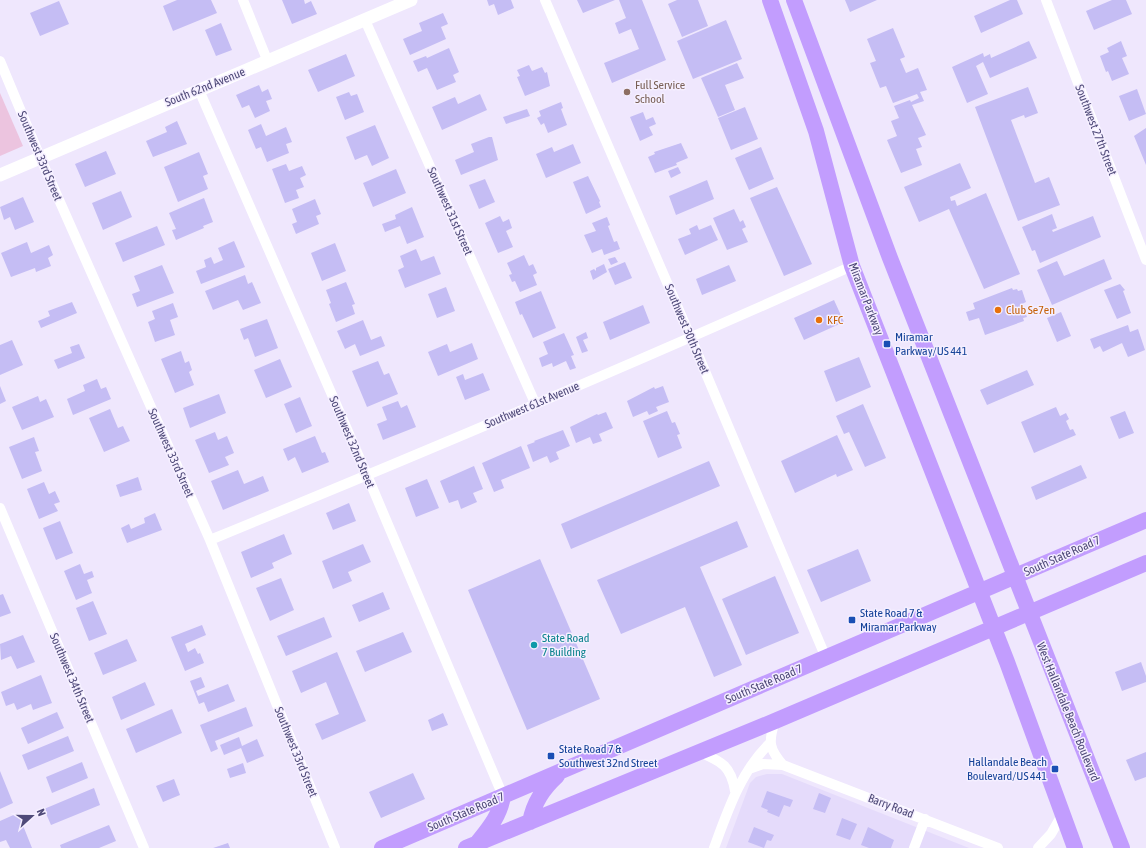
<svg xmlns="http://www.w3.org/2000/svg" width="1146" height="848" font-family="'Asap Condensed',sans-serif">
<rect width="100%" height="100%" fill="#efe7fd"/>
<path fill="#e5dbfb" d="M767,774H782L969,848H726L750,783L756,777Z"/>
<path fill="#ecc4df" d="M0,93L23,146L0,156Z"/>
<path fill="#c5bdf4" d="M177,0H211L217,13L173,31L163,6Z
M282,0H304L305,4L311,1L317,14L292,24Z
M487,0H511L514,8L498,15L494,4L489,6Z
M577,0H615L583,13Z
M619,0H642L666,60L612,83L604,63L639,49L631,29L619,34L615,23L626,18Z
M677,0H698L708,26L682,37L668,4Z
M845,0H877L850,12Z
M1010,0H1017L1023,14L981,33L974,16Z
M1112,0H1126L1132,14L1094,30L1086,11Z
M59,1L69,24L40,36L30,13Z
M443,13L448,24L441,27L446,39L410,55L403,39L422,31L419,23Z
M726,20L742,59L693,79L677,41Z
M221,23L232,50L216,56L205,30Z
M893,28L905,57L900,59L906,73L918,68L927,90L920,92L924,101L912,105L926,135L918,138L922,147L916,149L922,165L901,173L887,140L897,136L891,121L899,118L894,106L910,100L911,102L919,98L917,94L893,103L886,86L880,88L870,63L876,61L867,39Z
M1029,41L1037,58L990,78L983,62L976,66L988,94L967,103L952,67L983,53L984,57L990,54L991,58Z
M1121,41L1127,56L1122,58L1129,74L1112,81L1108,71L1106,72L1100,56L1109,52L1107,48Z
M449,48L459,72L453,75L456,82L437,90L427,68L418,72L413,61L426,56L427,58Z
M346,54L355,76L318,92L308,70Z
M737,63L744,78L725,85L735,110L718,117L701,78Z
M529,65L532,71L542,67L545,73L547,72L550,86L525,96L517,77L520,76L517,70Z
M259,85L262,92L268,89L272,99L266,101L270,111L255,118L249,105L242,108L236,95Z
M1028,87L1038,113L1025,118L1024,115L1011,120L1035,183L1049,177L1060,205L1018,221L975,107Z
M1137,89L1146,114L1129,121L1119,96Z
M349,92L351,96L357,94L364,112L345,120L336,97Z
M480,94L487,110L442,130L432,107L455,97L458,104Z
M561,102L563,108L561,109L567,125L548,133L544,123L541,125L537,118L541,116L539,111Z
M745,107L758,139L731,150L718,118Z
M527,109L530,116L506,124L503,117Z
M643,112L646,120L653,117L656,124L649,127L653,135L640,141L630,117Z
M177,121L187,144L153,157L146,141L167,132L165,127Z
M261,124L266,136L286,127L292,142L286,144L289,153L267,162L261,147L256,149L248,130Z
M375,125L389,158L372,166L367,155L355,160L346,137Z
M1146,128V165L1134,136Z
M489,137H492L498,160L461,175L455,160L474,152L471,144Z
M681,143L688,158L676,163L677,165L655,173L648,157L655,154L654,152Z
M573,144L581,163L546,178L536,154L552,147L554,152Z
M761,147L774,179L749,190L735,158Z
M106,151L116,174L85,187L75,164Z
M199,152L208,174L203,176L208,189L178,202L164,167Z
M960,163L971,188L950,197L951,201L955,200L957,206L986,193L1020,274L984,289L949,209L919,222L904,187Z
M286,164L289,171L302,166L306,175L300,178L304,187L296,190L299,198L285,203L272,169Z
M678,167L681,173L671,178L668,171Z
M396,169L406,193L373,207L363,183Z
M588,176L600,201L599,202L601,207L586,214L573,182Z
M485,179L495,202L479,209L469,185Z
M707,180L714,199L676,215L669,196Z
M777,187L812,264L784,276L750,198Z
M121,191L132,217L103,230L92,203Z
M23,197L34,222L15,230L10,217L4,220L0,207Z
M204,198L213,222L203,226L204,228L176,240L172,230L176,229L169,213Z
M315,199L321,214L316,216L319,224L296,234L292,224L297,222L292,209Z
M412,207L424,237L407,244L400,226L385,232L382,224L396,219L395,215Z
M734,209L740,222L743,220L746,227L742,229L748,242L727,250L713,218Z
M1052,214L1057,228L1052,230L1053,232L1093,216L1101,237L1040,263L1035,250L1032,251L1022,227Z
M500,216L503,222L509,219L512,228L506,231L513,247L498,253L485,223Z
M607,217L610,225L608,226L614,242L617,241L620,249L604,255L602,249L592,253L584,235L596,231L592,223Z
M697,225L699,230L711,225L718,240L685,255L678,239L691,234L689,229Z
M157,226L165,245L123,262L115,243Z
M234,241L245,267L201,284L196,271L206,267L204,260L211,257L214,264L223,260L218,248Z
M27,242L31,253L49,245L53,255L48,258L51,266L36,272L35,268L11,277L1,253Z
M335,243L346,271L322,281L311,253Z
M416,249L421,261L434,256L441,274L405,288L398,270L404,267L400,256Z
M524,255L529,266L533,264L537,273L533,275L537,285L520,292L515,281L512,282L509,275L512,274L507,263Z
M615,257L618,262L611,265L608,259Z
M1104,259L1112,279L1052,305L1037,270L1057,261L1064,276Z
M625,262L632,278L615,285L608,269Z
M604,264L607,272L593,280L590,271L594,269L596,271V268Z
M162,265L174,293L137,307L132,294L140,291L134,276Z
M729,265L736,281L702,295L696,279Z
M245,275L248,284L252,282L261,303L243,310L238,300L213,310L205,291Z
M346,282L355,304L352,305L355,314L336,322L329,304L331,303L326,290Z
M1120,284L1125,290L1123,291L1131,313L1117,319L1104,290Z
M446,287L455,311L437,318L428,294Z
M1012,288L1013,290L1017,289L1018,291L1022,290L1026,302L1022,304L1027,317L1023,318L1024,321L985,335L979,318L969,321L966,312L975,309L973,303Z
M541,291L556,328L533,338L522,314L520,315L515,302Z
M834,300L844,322L804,340L794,318Z
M72,302L77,313L41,328L38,321L50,316L48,311Z
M173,303L178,317L170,320L175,335L155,342L148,322L155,319L152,311Z
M643,305L650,323L610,340L603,322Z
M1061,312L1071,336L1057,342L1047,318Z
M267,319L278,348L255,357L248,338L244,340L240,329Z
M363,320L371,340L381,336L385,346L360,356L355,344L345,349L337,331Z
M1128,325L1130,332L1138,329L1145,350L1128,357L1122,343L1103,352L1100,346L1094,349L1090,339Z
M586,332L588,338L583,340L588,351L582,353L576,337Z
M564,333L574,355L571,356L576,368L570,370L566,361L553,367L552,363L542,367L539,358L548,354L543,342Z
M12,340L23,365L0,375V345Z
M472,343L478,359L438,376L428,352L447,344L450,352Z
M79,344L85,358L58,369L54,360L72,353L70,347Z
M181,351L185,363L189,361L192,370L189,372L194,385L175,393L161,359Z
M859,357L871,387L836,402L824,371Z
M280,359L292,387L266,398L254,370Z
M378,361L384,375L389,373L398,394L367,407L352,371Z
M1027,370L1034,385L987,405L980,390Z
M483,373L490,390L465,400L456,377L463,374L465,380Z
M97,379L101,389L106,387L111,399L73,415L67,399L85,391L83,385Z
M0,386L6,401L0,404Z
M663,386L669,402L656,407L658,411L649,415L647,411L633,417L627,401L654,387L655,389Z
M219,394L226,413L190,428L183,408Z
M38,396L40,402L46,399L54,417L22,430L12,407Z
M300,397L312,426L296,433L284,404Z
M398,401L401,408L407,405L416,427L383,440L377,424L387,420L382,407Z
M863,404L886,458L865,467L849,432L844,434L836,416Z
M1056,407L1060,416L1066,413L1069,419L1066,421L1070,430L1073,429L1076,435L1034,453L1021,422Z
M110,409L118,428L123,426L130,441L104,452L89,418Z
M667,411L672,423L675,422L680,434L677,435L682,448L658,458L643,421Z
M1125,411L1134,433L1119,439L1110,417Z
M606,412L613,428L599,434L602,441L593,444L590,437L576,443L570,427L597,414L598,415Z
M563,430L570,446L556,452L559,459L550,463L547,456L533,462L527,445L535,442L534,441Z
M215,432L218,440L227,436L234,453L225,457L229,465L209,473L195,440Z
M837,435L853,470L837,477L836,474L795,493L781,461Z
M315,436L322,453L325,452L329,462L302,473L295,457L288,461L283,449Z
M34,437L39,451L35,452L42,471L22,479L9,447Z
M521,446L530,468L501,480L504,488L494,492L482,463Z
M709,461L720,486L571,549L561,524Z
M1081,465L1087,478L1036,500L1031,487Z
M474,466L483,489L473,493L477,502L461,509L458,500L449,503L440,481Z
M238,470L244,484L263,476L269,491L223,510L211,481Z
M138,477L142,490L120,497L116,485Z
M427,479L439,508L416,517L405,488Z
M44,482L49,494L55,491L60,502L54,504L58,511L39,519L27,489Z
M349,503L356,521L333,530L326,513Z
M155,513L162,530L127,543L121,528L129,524L131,529L145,523L144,518Z
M60,521L73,553L56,560L43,528Z
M737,521L748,547L700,567L742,665L714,677L685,607L621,634L597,580Z
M284,534L292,554L272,563L274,568L251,578L241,552Z
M363,544L371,562L348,572L352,581L333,589L322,561Z
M858,549L871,581L821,602L807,570Z
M540,559L600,699L527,730L468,590Z
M80,564L84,574L92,571L94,577L87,580L92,593L76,600L64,571Z
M775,576L799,633L746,655L722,599Z
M281,578L294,610L270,621L256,588Z
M383,592L390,609L359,622L352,605Z
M3,594L11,613L0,617V595Z
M93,601L107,634L89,641L76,608Z
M324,617L332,637L286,656L277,636Z
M202,625L206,635L185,644L188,652L195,648L198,654L200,653L204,663L185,671L171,637Z
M403,632L412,652L365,672L356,651Z
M23,635L35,662L17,669L11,656L1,660L0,644Z
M127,639L137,661L103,675L94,653Z
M337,652L366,721L322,740L315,724L339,714L326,682L301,693L292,671Z
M1141,662L1146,676V682L1122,691L1115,672Z
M41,675L52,703L33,710L31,704L17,710L14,703L6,706L1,692Z
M201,677L205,687L196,691L198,696L228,684L235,701L208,712L204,702L199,704L190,681Z
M145,682L155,705L121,720L112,697Z
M246,707L253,726L215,741L218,749L211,752L200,725Z
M172,709L182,733L136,753L126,729Z
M57,712L64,728L28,744L21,728Z
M443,713L448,725L432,731L428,720Z
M68,736L74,751L28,770L22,755Z
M239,737L242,746L257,739L264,756L247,763L241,748L224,755L220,745Z
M1146,752V777L1135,781L1126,760Z
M82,762L88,778L52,793L46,777Z
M243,763L246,773L230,778L227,769Z
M0,771L13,803L0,809Z
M413,773L425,799L381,818L369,792Z
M174,779L180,795L163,802L156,786Z
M94,788L100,805L51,825L44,809Z
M767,791L793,800L790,807L784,805L779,817L767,812L768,810L761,807Z
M819,793L831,798L825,813L813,809Z
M18,813L32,848H10L6,840L0,842V821Z
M842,818L857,824L850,840L836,835Z
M109,825L116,841L99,848H61L60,845Z
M754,827L774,835L771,841L767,840L764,848L748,842Z
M868,827L894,840L891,848H869L861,845Z
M228,843L230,848H213Z"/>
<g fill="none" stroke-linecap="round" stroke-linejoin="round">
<path stroke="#fff" stroke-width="10" d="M243,0L268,62
M545,0L691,338L826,658
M1046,0L1146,260
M365,20L535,403
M0,61L40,157L210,540L335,848
M199,90L367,475L503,796
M0,508L144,848
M210,540C425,452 640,361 852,266
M775,721C768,742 769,749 783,765
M700,752C722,762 731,766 735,791
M749,769L763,764L783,765L998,848
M714,848C728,810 741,771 770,743
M914,848L925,819
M1038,848L1051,834L1062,815"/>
<path stroke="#fff" stroke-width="13" d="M0,175L411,0"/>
<path stroke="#c29dfe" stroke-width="16" d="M770,0L816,131L852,266L1007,662L1075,848
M794,0L890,258L1122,848
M530,822C534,802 543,789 557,776
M478,842C490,827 500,815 503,796
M382,848L1146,520
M466,848L775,721L1146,563"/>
</g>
<circle fill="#8d6e63" stroke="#f5efff" stroke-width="1.5" cx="627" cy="92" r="4"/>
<g fill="#e8710a" stroke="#f5efff" stroke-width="1.5">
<circle cx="998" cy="310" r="4"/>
<circle cx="819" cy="320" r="4"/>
</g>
<g fill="#1a4fb4" stroke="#f5efff" stroke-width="1.5">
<rect x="883" y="340" width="8" height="8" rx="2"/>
<rect x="848" y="616" width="8" height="8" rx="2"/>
<rect x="547" y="752" width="8" height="8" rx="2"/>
<rect x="1051" y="765" width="8" height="8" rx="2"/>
</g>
<circle fill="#0f9aa8" stroke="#f5efff" stroke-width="1.5" cx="534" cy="645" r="4"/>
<g text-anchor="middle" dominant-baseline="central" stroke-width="3" stroke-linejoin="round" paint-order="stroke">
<g font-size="12" fill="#785e54" stroke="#f5efff" text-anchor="start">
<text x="635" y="85">Full Service<tspan x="635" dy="14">School</tspan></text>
</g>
<g font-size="12" fill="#4f4a79" stroke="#f5efff">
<text transform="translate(205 87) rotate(-22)">South 62nd Avenue</text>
<text transform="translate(1096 130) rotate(69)">Southwest 27th Street</text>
<text transform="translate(40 156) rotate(67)">Southwest 33rd Street</text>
<text transform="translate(450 211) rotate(66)">Southwest 31st Street</text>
<text transform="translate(866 299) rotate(69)">Miramar Parkway</text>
<text transform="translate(687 329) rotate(67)">Southwest 30th Street</text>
<text transform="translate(532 405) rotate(-23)">Southwest 61st Avenue</text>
<text transform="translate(352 442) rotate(67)">Southwest 32nd Street</text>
<text transform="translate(171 453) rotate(66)">Southwest 33rd Street</text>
<text transform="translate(1062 556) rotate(-24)">South State Road 7</text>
<text transform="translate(72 678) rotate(67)">Southwest 34th Street</text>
<text transform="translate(764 684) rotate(-23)">South State Road 7</text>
<text transform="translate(1068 712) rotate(68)">West Hallandale Beach Boulevard</text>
<text transform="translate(296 752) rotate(68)">Southwest 33rd Street</text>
<text transform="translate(891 806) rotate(21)">Barry Road</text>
<text transform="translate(466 812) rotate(-23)">South State Road 7</text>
</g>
<g font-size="12" fill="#c56008" stroke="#f5efff" text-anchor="start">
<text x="1006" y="310">Club Se7en</text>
<text x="827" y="320">KFC</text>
</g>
<g font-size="12" fill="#164399" stroke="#f5efff" text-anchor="start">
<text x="895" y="337">Miramar<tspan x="895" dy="14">Parkway/US 441</tspan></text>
<text x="860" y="613">State Road 7 &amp;<tspan x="860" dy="14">Miramar Parkway</tspan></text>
<text x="559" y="749">State Road 7 &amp;<tspan x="559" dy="14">Southwest 32nd Street</tspan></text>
<text x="1047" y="762" text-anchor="end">Hallandale Beach<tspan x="1047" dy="14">Boulevard/US 441</tspan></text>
</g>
<g font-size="12" fill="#0d838f" stroke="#f5efff" text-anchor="start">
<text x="542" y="638">State Road<tspan x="542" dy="14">7 Building</tspan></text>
</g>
</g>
<g transform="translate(32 816) rotate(69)" stroke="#f5efff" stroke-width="3" paint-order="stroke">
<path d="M0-3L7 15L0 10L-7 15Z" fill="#4f4a79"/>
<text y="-6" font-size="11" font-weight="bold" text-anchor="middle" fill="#4f4a79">N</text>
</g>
</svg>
